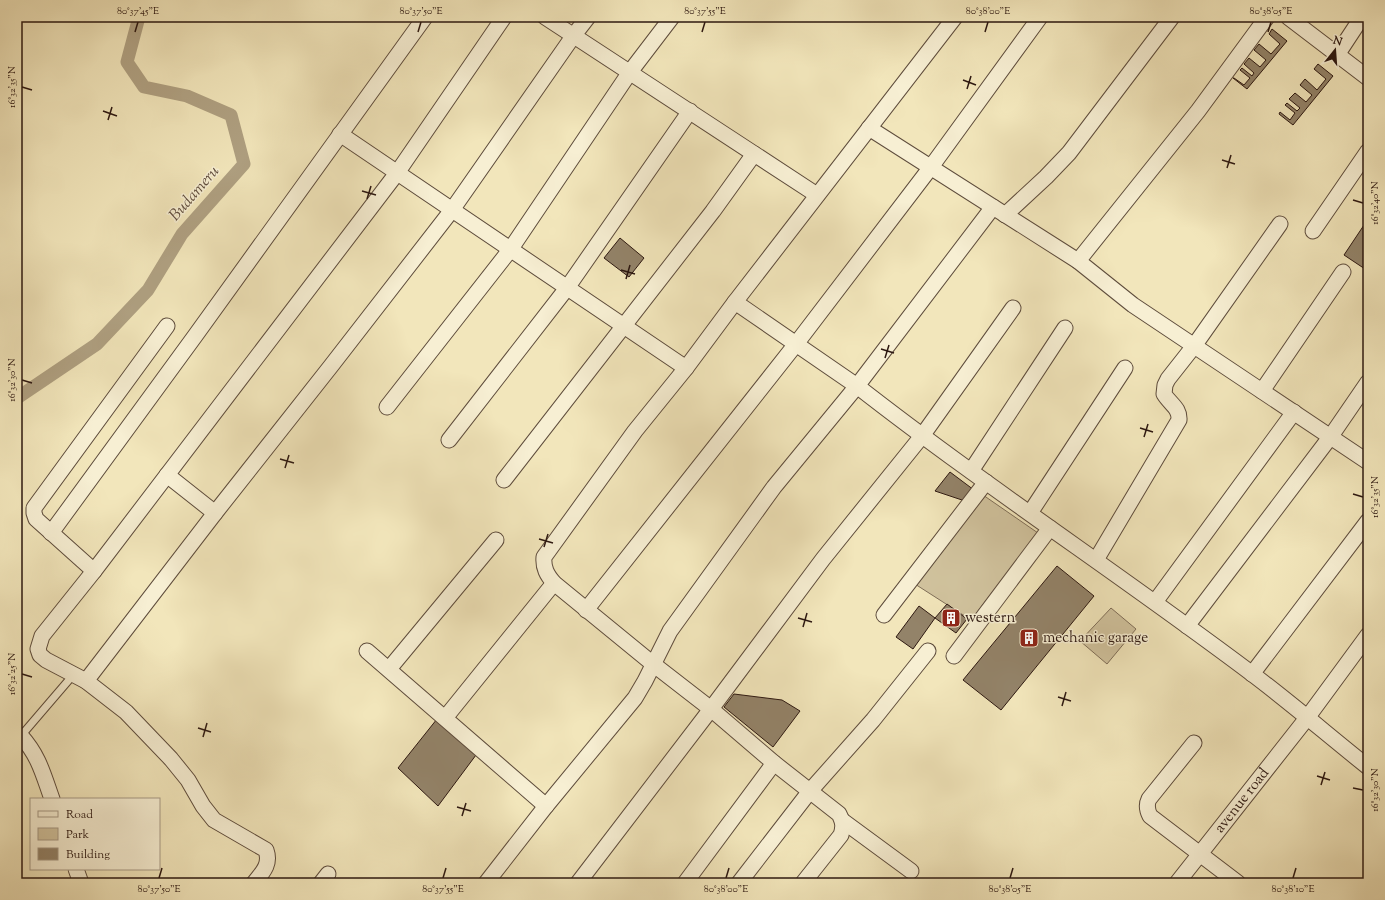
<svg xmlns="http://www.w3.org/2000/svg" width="1385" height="900" font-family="'Sorts Mill Goudy',serif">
<rect width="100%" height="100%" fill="#f2e6bb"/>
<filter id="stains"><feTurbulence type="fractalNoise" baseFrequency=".005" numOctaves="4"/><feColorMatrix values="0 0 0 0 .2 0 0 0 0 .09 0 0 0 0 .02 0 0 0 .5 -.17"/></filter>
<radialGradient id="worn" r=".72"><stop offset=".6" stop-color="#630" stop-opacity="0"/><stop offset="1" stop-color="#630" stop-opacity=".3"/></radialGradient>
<path fill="#d1c39e" stroke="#7f6e58" d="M983,495L1038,533L971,620L904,577Z
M1111,608L1136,629L1107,664L1080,641Z"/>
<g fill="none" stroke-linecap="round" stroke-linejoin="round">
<path stroke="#afa081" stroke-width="13" d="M17,398L97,344L148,290L182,234L244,164L231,115L187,96L144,87L127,62L139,17"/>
</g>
<path fill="#938369" stroke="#2d1811" d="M1272,29L1287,41L1247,89L1233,78H1234L1244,85L1250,78L1240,70L1242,68L1252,76L1254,73L1244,64L1249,58L1260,67L1266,60L1254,50L1259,44L1271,54L1280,44L1269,34Z
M1318,64L1333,76L1293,125L1279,114L1280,112L1290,120L1295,113L1285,105L1287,103L1297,111L1300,108L1289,99L1295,93L1306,102L1312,95L1300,85L1305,79L1317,90L1326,79L1314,69Z
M1368,219V271L1344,255Z
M620,238L644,258L629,277L604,258Z
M950,472L974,490L965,501L935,491Z
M1057,566L1094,596L1001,710L963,680Z
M947,604L967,619L956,633L935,618Z
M919,606L935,618L913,649L896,637Z
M734,694L782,700L800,711L773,747L724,707Z
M437,719L476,755L438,806L398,768Z"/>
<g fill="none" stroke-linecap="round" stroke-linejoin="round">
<defs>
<path id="lane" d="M20,737L74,674"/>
<g id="street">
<path d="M545,17L817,195"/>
<path d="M1288,17L1368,78"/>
<path d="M1337,55L1362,17"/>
<path d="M869,128L1078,261L1133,305L1368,462"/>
<path d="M340,134L686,368"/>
<path d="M1005,215L1046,177L1069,153L1172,17"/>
<path d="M1313,231L1368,151"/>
<path d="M1078,261L1198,111L1267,17"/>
<path d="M735,302L857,386L993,207"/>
<path d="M1262,391L1343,272"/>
<path d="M387,407L510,250L630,72L672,17"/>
<path d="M449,440L567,288L690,111"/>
<path d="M971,471L1065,328"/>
<path d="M167,475L215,513"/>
<path d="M504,480L713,211L754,154"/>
<path d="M1030,513L1125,368"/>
<path d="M51,533L195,336L425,17"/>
<path d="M1096,560L1179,420C1180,408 1170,404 1164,394L1165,385L1168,379L1194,346L1280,224"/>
<path d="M94,571L36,519L34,513V508L167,326"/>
<path d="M1155,602L1294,412"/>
<path d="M586,610L796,344L931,167L1040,17"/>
<path d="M884,615L986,482"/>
<path d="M1187,626L1331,436L1368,382"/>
<path d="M367,651L546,806"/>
<path d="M954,656L1050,528"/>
<path d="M389,669L496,540"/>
<path d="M1252,674L1368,521"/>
<path d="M86,681L215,513L331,366L452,210L574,35L588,17"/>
<path d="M445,718L554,583"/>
<path d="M21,736C39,756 43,774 52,799"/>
<path d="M1194,743L1149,799C1146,805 1147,810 1150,816L1238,883"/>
<path d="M843,821L911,871"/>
<path d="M76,869L81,883"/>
<path d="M254,883C263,872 271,864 266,850L214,820L203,806L188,780L171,759L126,712L86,681L46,660L40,655L38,649L42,636L94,571L397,173L504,17"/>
<path d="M321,883L328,874"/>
<path d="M486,883L546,806L635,698L645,681L670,631L774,487L857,386C985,486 1121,575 1251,673C1291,703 1329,736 1368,767"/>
<path d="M578,883L711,709L823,559L922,436L1013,308"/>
<path d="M685,883L774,763"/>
<path d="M739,883L810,791L873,720L928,651"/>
<path d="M803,883L841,835C844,826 843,822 839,814L774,763L711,709L653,664L554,583C547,575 543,568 544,557L635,431L686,368L735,302L955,17"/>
<path id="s1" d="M1177,883L1307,718L1368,635"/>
</g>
</defs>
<use href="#lane" stroke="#5e4c3c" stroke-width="9"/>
<use href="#street" stroke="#5e4c3c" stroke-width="17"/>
<use href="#lane" stroke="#f7efd3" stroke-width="7"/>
<use href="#street" stroke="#f7efd3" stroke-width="15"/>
</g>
<path fill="none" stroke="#2d1811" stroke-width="1.5" d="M135,32L138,22M418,32L421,22M702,32L705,22M985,32L988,22M1268,32L1271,22M963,80L976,85M22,87L32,90M967,89L971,76M103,111L117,116M108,120L112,107M1222,160L1235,164M1227,168L1231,155M362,191L376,195M367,199L371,186M1353,200L1363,203M621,270L635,274M626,279L630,265M881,349L894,353M885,358L889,345M22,380L32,383M1140,428L1153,432M1144,437L1148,424M280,459L294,463M285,468L289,455M1353,494L1363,497M539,539L553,543M544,547L548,534M798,618L812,622M803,627L807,613M22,674L32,677M1058,697L1071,701M1062,706L1066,692M198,728L211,732M203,737L207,723M1317,776L1330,780M1321,785L1325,772M1353,788L1363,790M457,807L471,811M462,816L466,803M159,878L162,868M443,878L446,868M726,878L729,868M1010,878L1013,868M1293,878L1296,868"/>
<defs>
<symbol id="building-square" viewBox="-11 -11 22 22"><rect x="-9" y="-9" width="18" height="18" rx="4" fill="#8f2418" stroke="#f7efd3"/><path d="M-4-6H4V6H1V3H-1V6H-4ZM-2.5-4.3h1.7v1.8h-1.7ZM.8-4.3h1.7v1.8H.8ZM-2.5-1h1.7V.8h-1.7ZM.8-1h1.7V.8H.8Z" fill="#fff"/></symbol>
</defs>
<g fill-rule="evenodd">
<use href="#building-square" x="940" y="607" width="22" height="22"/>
<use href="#building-square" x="1018" y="627" width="22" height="22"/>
</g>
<g text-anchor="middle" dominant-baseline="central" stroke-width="3" stroke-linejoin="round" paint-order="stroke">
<g font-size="15" fill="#2d1811" stroke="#f7efd3" text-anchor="start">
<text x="965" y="618">western</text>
<text x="1043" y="638">mechanic garage</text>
</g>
<g font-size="15" fill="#2d1811" stroke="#f7efd3">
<text stroke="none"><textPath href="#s1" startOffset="105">avenue road</textPath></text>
</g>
<g font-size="16" font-style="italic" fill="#614e3e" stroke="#f7efd3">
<text transform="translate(195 194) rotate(-49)">Budameru</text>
</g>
</g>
<rect width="1385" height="900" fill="none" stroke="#f2e6bb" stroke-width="44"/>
<rect x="30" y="798" width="130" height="72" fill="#f7efd3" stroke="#a69985"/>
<rect x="38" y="811" width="20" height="6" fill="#f7efd3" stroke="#a69985"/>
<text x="66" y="818" font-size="12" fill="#2d1811">Road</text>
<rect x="38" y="828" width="20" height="12" fill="#d1c39e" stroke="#a69985"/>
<text x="66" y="838" font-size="12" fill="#2d1811">Park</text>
<rect x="38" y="848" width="20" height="12" fill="#938369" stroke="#a69985"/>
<text x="66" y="858" font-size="12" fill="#2d1811">Building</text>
<g transform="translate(1335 50) rotate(17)" stroke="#f7efd3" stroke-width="3" paint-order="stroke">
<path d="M0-3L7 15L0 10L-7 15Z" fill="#2d1811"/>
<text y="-6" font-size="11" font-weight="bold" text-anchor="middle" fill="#2d1811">N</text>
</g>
<rect x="22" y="22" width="1341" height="856" fill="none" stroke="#2d1811" stroke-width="1.5"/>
<g font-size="10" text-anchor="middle" fill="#2d1811">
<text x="138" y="14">80°37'45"E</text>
<text x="421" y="14">80°37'50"E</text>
<text x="705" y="14">80°37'55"E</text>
<text x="988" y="14">80°38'00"E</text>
<text x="1271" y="14">80°38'05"E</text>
<text transform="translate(11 87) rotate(-90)" y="4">16°32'35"N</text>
<text transform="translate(1374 203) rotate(-90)" y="4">16°32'40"N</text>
<text transform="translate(11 380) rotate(-90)" y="4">16°32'30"N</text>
<text transform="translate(1374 497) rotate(-90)" y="4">16°32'35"N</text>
<text transform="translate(11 674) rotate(-90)" y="4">16°32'25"N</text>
<text transform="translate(1374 790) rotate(-90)" y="4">16°32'30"N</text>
<text x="159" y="892">80°37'50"E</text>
<text x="443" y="892">80°37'55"E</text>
<text x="726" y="892">80°38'00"E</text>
<text x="1010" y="892">80°38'05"E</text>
<text x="1293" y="892">80°38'10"E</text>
</g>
<rect width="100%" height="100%" filter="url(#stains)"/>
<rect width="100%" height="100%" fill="url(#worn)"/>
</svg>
